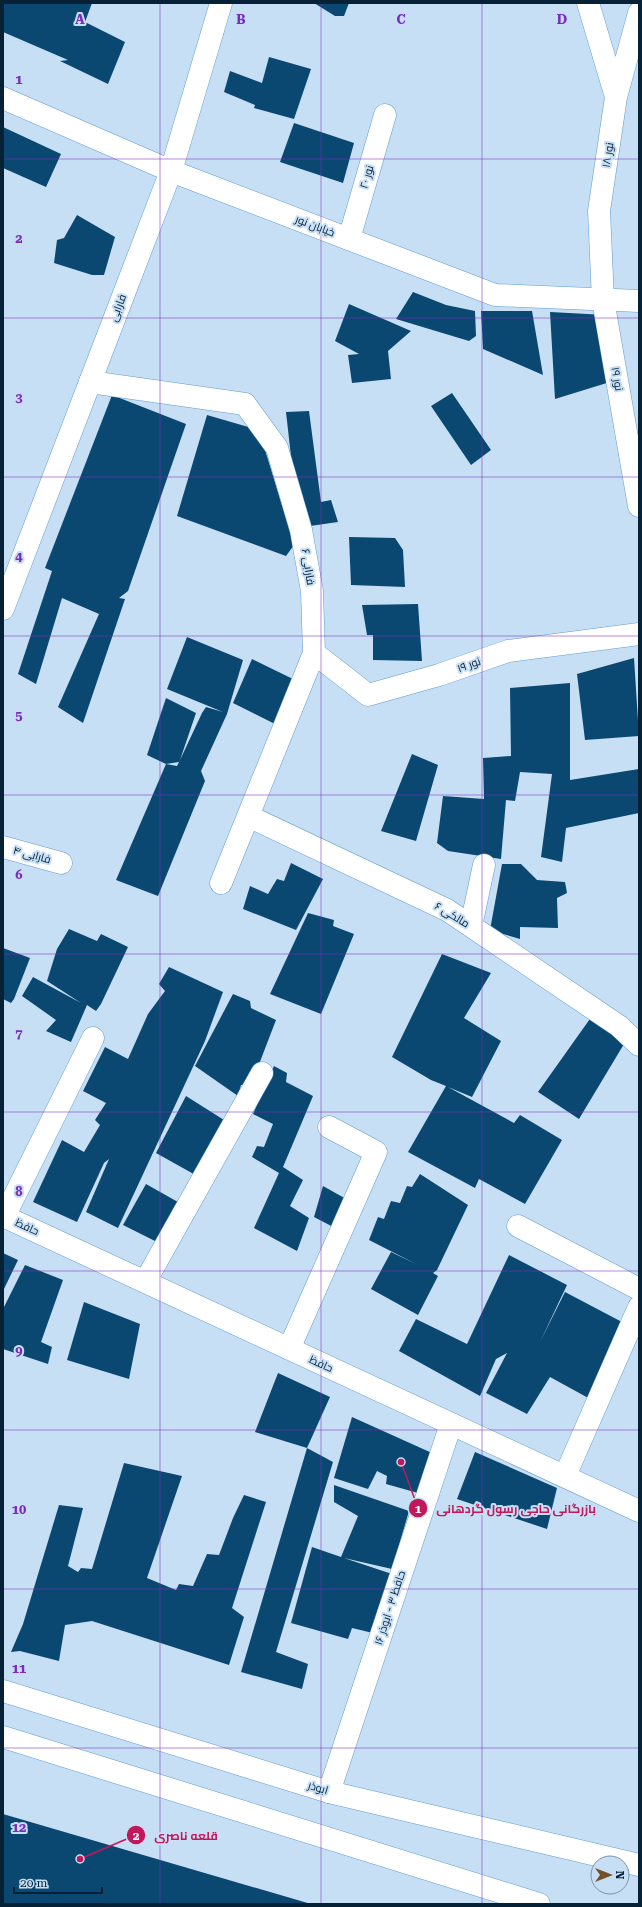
<svg xmlns="http://www.w3.org/2000/svg" width="642" height="1907" font-family="'Roboto Serif',Cairo,serif">
<rect width="100%" height="100%" fill="#c7dff5"/>
<path fill="#0b4871" d="M3,3H92L85,22L125,42L108,84L60,61L68,60L3,32Z
M314,3H349L344,16H335Z
M269,57L311,69L294,119L254,108L255,105L224,92L230,71L262,83Z
M294,123L354,143L343,183L280,162Z
M3,127L61,154L46,187L3,168Z
M77,215L115,237L104,275H92L54,263L57,240L64,238Z
M413,292L446,305L475,311L476,336L469,341L396,319Z
M349,304L411,331L388,351L391,379L352,383L348,355L359,354L335,341Z
M481,311H532L543,375L483,349Z
M550,312L606,315L610,382L555,399Z
M452,393L491,450L471,465L431,406Z
M112,395L186,424L128,591L119,598L125,599L83,723L58,707L99,614L62,598L36,684L18,674L52,571L45,568Z
M309,411L321,502L331,500L338,522L310,526L295,492L286,412Z
M207,415L259,430L294,545L286,556L177,516Z
M349,537L395,538L403,550L405,587L351,585Z
M418,604L422,661L373,660V635H367L362,605Z
M187,637L243,660L227,714L201,771L205,781L158,896L116,880L166,764L177,766L179,762L166,764L147,755L166,698L196,713L180,760L202,713L206,707L223,712L167,689Z
M634,658L639,736L585,740L577,674Z
M252,659L295,680L277,725L233,703Z
M570,683V780L639,769V813L566,828L562,862L541,857L552,774L520,772L515,801L506,800L501,859L448,851L437,843L443,796L484,799L483,758L511,756L510,688Z
M412,754L438,765L416,841L381,831Z
M291,863L323,879L296,930L243,909L250,886L268,894L277,879L284,881Z
M502,864H521L537,880L565,882L567,893L557,898L558,928L520,927V939L490,930Z
M308,913L334,920L333,926L354,934L321,1014L270,994Z
M69,929L97,941L101,934L128,947L101,1004L96,1011L87,1005L71,1042L46,1031L56,1020L22,996L33,977L81,1003L47,981L57,949Z
M3,948L30,958L14,999L11,1003L3,999Z
M442,954L491,973L464,1018L501,1041L472,1097L448,1087L514,1123L520,1115L562,1140L525,1204L479,1179L475,1188L408,1152L446,1086L431,1080L392,1057Z
M169,967L223,992L205,1041L118,1228L86,1212L109,1159L104,1163L77,1222L33,1202L62,1140L84,1152L100,1125L95,1120L106,1103L83,1091L105,1047L128,1059L148,1014L165,991L159,984Z
M233,994L250,1001L251,1008L276,1020L251,1085H241L238,1096L195,1066Z
M592,1016L624,1044L579,1119L538,1092Z
M274,1066L287,1073L286,1082L313,1096L283,1167L303,1180L290,1206L309,1218L297,1251L254,1228L279,1173L252,1157L257,1146L264,1147L273,1124L253,1114Z
M186,1096L224,1120L199,1177L156,1153Z
M420,1174L468,1205L437,1270L433,1273L438,1276L418,1315L371,1289L391,1252L416,1264L369,1240L378,1217L384,1219L391,1201L400,1203L407,1186L412,1187Z
M146,1184L185,1206L163,1245L123,1225Z
M323,1186L348,1200L337,1229L314,1217Z
M3,1253L18,1260L3,1291Z
M509,1255L567,1285L540,1342L565,1292L622,1322L592,1400L550,1377L527,1414L486,1393L507,1353L496,1359L480,1396L399,1351L416,1319L467,1344Z
M25,1265L63,1280L41,1342L52,1347L48,1364L3,1349V1309Z
M84,1302L140,1324L129,1379L67,1360Z
M278,1373L330,1397L307,1448L255,1432Z
M352,1417L432,1453L418,1493L386,1484L387,1476L377,1471L368,1489L334,1478Z
M307,1448L333,1462L276,1652L308,1664L302,1689L241,1672Z
M475,1452L557,1488L547,1529L457,1499Z
M124,1463L182,1476L147,1578L176,1590L179,1584L193,1586L207,1554L219,1555L233,1518L244,1495L266,1502L232,1608L244,1617L229,1665L92,1621L65,1625L59,1661L20,1651L11,1652L23,1624L59,1505L83,1508L68,1566L78,1572L81,1568L92,1569Z
M334,1485L409,1511L392,1569L344,1558L395,1575L377,1634L352,1628L348,1639L291,1623L312,1547L341,1557L358,1516L334,1502Z
M3,1814L311,1904H3Z"/>
<g fill="none" stroke-linecap="round" stroke-linejoin="round">
<defs>
<path id="minor" d="M588,3L616,97
M639,13L616,97L599,211L603,300L639,506
M349,239L385,115
M90,382L245,404L277,448L301,530L312,591L314,653L221,883
M314,653L368,695L439,675L508,651L639,634
M248,816L447,910L619,1026L639,1045
M3,847L61,863
M471,926L484,865
M3,1216L639,1511
M4,1217L93,1038
M518,1226L639,1289
M145,1282L262,1073
M289,1349L376,1152L329,1127
M565,1476L639,1307
M329,1792L451,1424"/>
<path id="tertiary" d="M3,98L171,171L495,295L639,301
M3,609L171,171L221,3"/>
<path id="secondary" d="M3,1691L329,1792L639,1865
M3,1737L539,1904"/>
</defs>
<use href="#minor" stroke="#5f9cd0" stroke-width="23"/>
<use href="#tertiary" stroke="#5f9cd0" stroke-width="23"/>
<use href="#secondary" stroke="#5f9cd0" stroke-width="23"/>
<use href="#minor" stroke="#fff" stroke-width="22"/>
<use href="#tertiary" stroke="#fff" stroke-width="22"/>
<use href="#secondary" stroke="#fff" stroke-width="22"/>
</g>
<path fill="none" stroke="#7b2cbf" stroke-width="1" stroke-opacity="0.55" d="M160,3V1904M321,3V1904M482,3V1904M3,159H639M3,318H639M3,477H639M3,636H639M3,795H639M3,954H639M3,1112H639M3,1271H639M3,1430H639M3,1589H639M3,1748H639"/>
<g text-anchor="middle" dominant-baseline="central" stroke-width="4" stroke-linejoin="round" paint-order="stroke">
<g font-size="11" fill="#062035" stroke="#c7dff5">
<text transform="translate(608 155) rotate(-81)">نور ۱۸</text>
<text transform="translate(367 177) rotate(-74)">نور ۲۰</text>
<text transform="translate(315 226) rotate(21)">خیابان نور</text>
<text transform="translate(118 308) rotate(-69)">فارابی</text>
<text transform="translate(617 379) rotate(80)">نور ۱۹</text>
<text transform="translate(308 567) rotate(81)">فارابی ۶</text>
<text transform="translate(469 665) rotate(-20)">نور ۱۹</text>
<text transform="translate(32 855) rotate(15)">فارابی ۴</text>
<text transform="translate(452 915) rotate(31)">مالکی ۶</text>
<text transform="translate(27 1227) rotate(25)">حافظ</text>
<text transform="translate(321 1364) rotate(25)">حافظ</text>
<text transform="translate(390 1608) rotate(-72)">حافظ ۳ - ابوذر ۱۶</text>
<text transform="translate(318 1788) rotate(17)">ابوذر</text>
</g>
</g>
<g font-size="13" text-anchor="middle" font-weight="bold" fill="#7b2cbf" stroke="#c7dff5" stroke-width="4" stroke-linejoin="round" paint-order="stroke">
<text x="80" y="24">A</text>
<text x="241" y="24">B</text>
<text x="401" y="24">C</text>
<text x="562" y="24">D</text>
<text x="19" y="84">1</text>
<text x="19" y="243">2</text>
<text x="19" y="402">3</text>
<text x="19" y="561">4</text>
<text x="19" y="720">5</text>
<text x="19" y="879">6</text>
<text x="19" y="1038">7</text>
<text x="19" y="1196">8</text>
<text x="19" y="1355">9</text>
<text x="19" y="1514">10</text>
<text x="19" y="1673">11</text>
<text x="19" y="1832">12</text>
</g>
<path fill="none" stroke="#c2185b" stroke-width="1.5" d="M401 1462L418 1508M80 1859L136 1835"/>
<g fill="#c2185b" stroke="#c7dff5" stroke-width="1.5">
<circle cx="401" cy="1462" r="4"/>
<circle cx="80" cy="1859" r="4"/>
<circle cx="418" cy="1508" r="10"/>
<circle cx="136" cy="1835" r="10"/>
</g>
<g font-size="12" text-anchor="middle" font-weight="bold" fill="#fff">
<text x="418" y="1513">1</text>
<text x="136" y="1840">2</text>
</g>
<g font-size="12" text-anchor="middle" font-weight="bold" fill="#c2185b" stroke="#c7dff5" stroke-width="4" stroke-linejoin="round" paint-order="stroke">
<text x="516" y="1513">بازرگانی حاجی رسول گردهانی</text>
<text x="186" y="1840">قلعه ناصری</text>
</g>
<rect width="642" height="1907" fill="none" stroke="#062035" stroke-width="8"/>
<g transform="translate(610 1875) rotate(90)"><circle r="19" fill="#c7dff5" stroke="#7a93a8"/>
<path d="M0-3L7 15L0 10L-7 15Z" fill="#74502a"/>
<text y="-6" font-size="11" font-weight="bold" text-anchor="middle" fill="#062035">N</text>
</g>
<path d="M14 1887v6h88v-6" fill="none" stroke="#062035" stroke-width="2"/>
<text x="20" y="1887" font-size="12" fill="#062035" stroke="#c7dff5" stroke-width="3" paint-order="stroke">20 m</text>
</svg>
